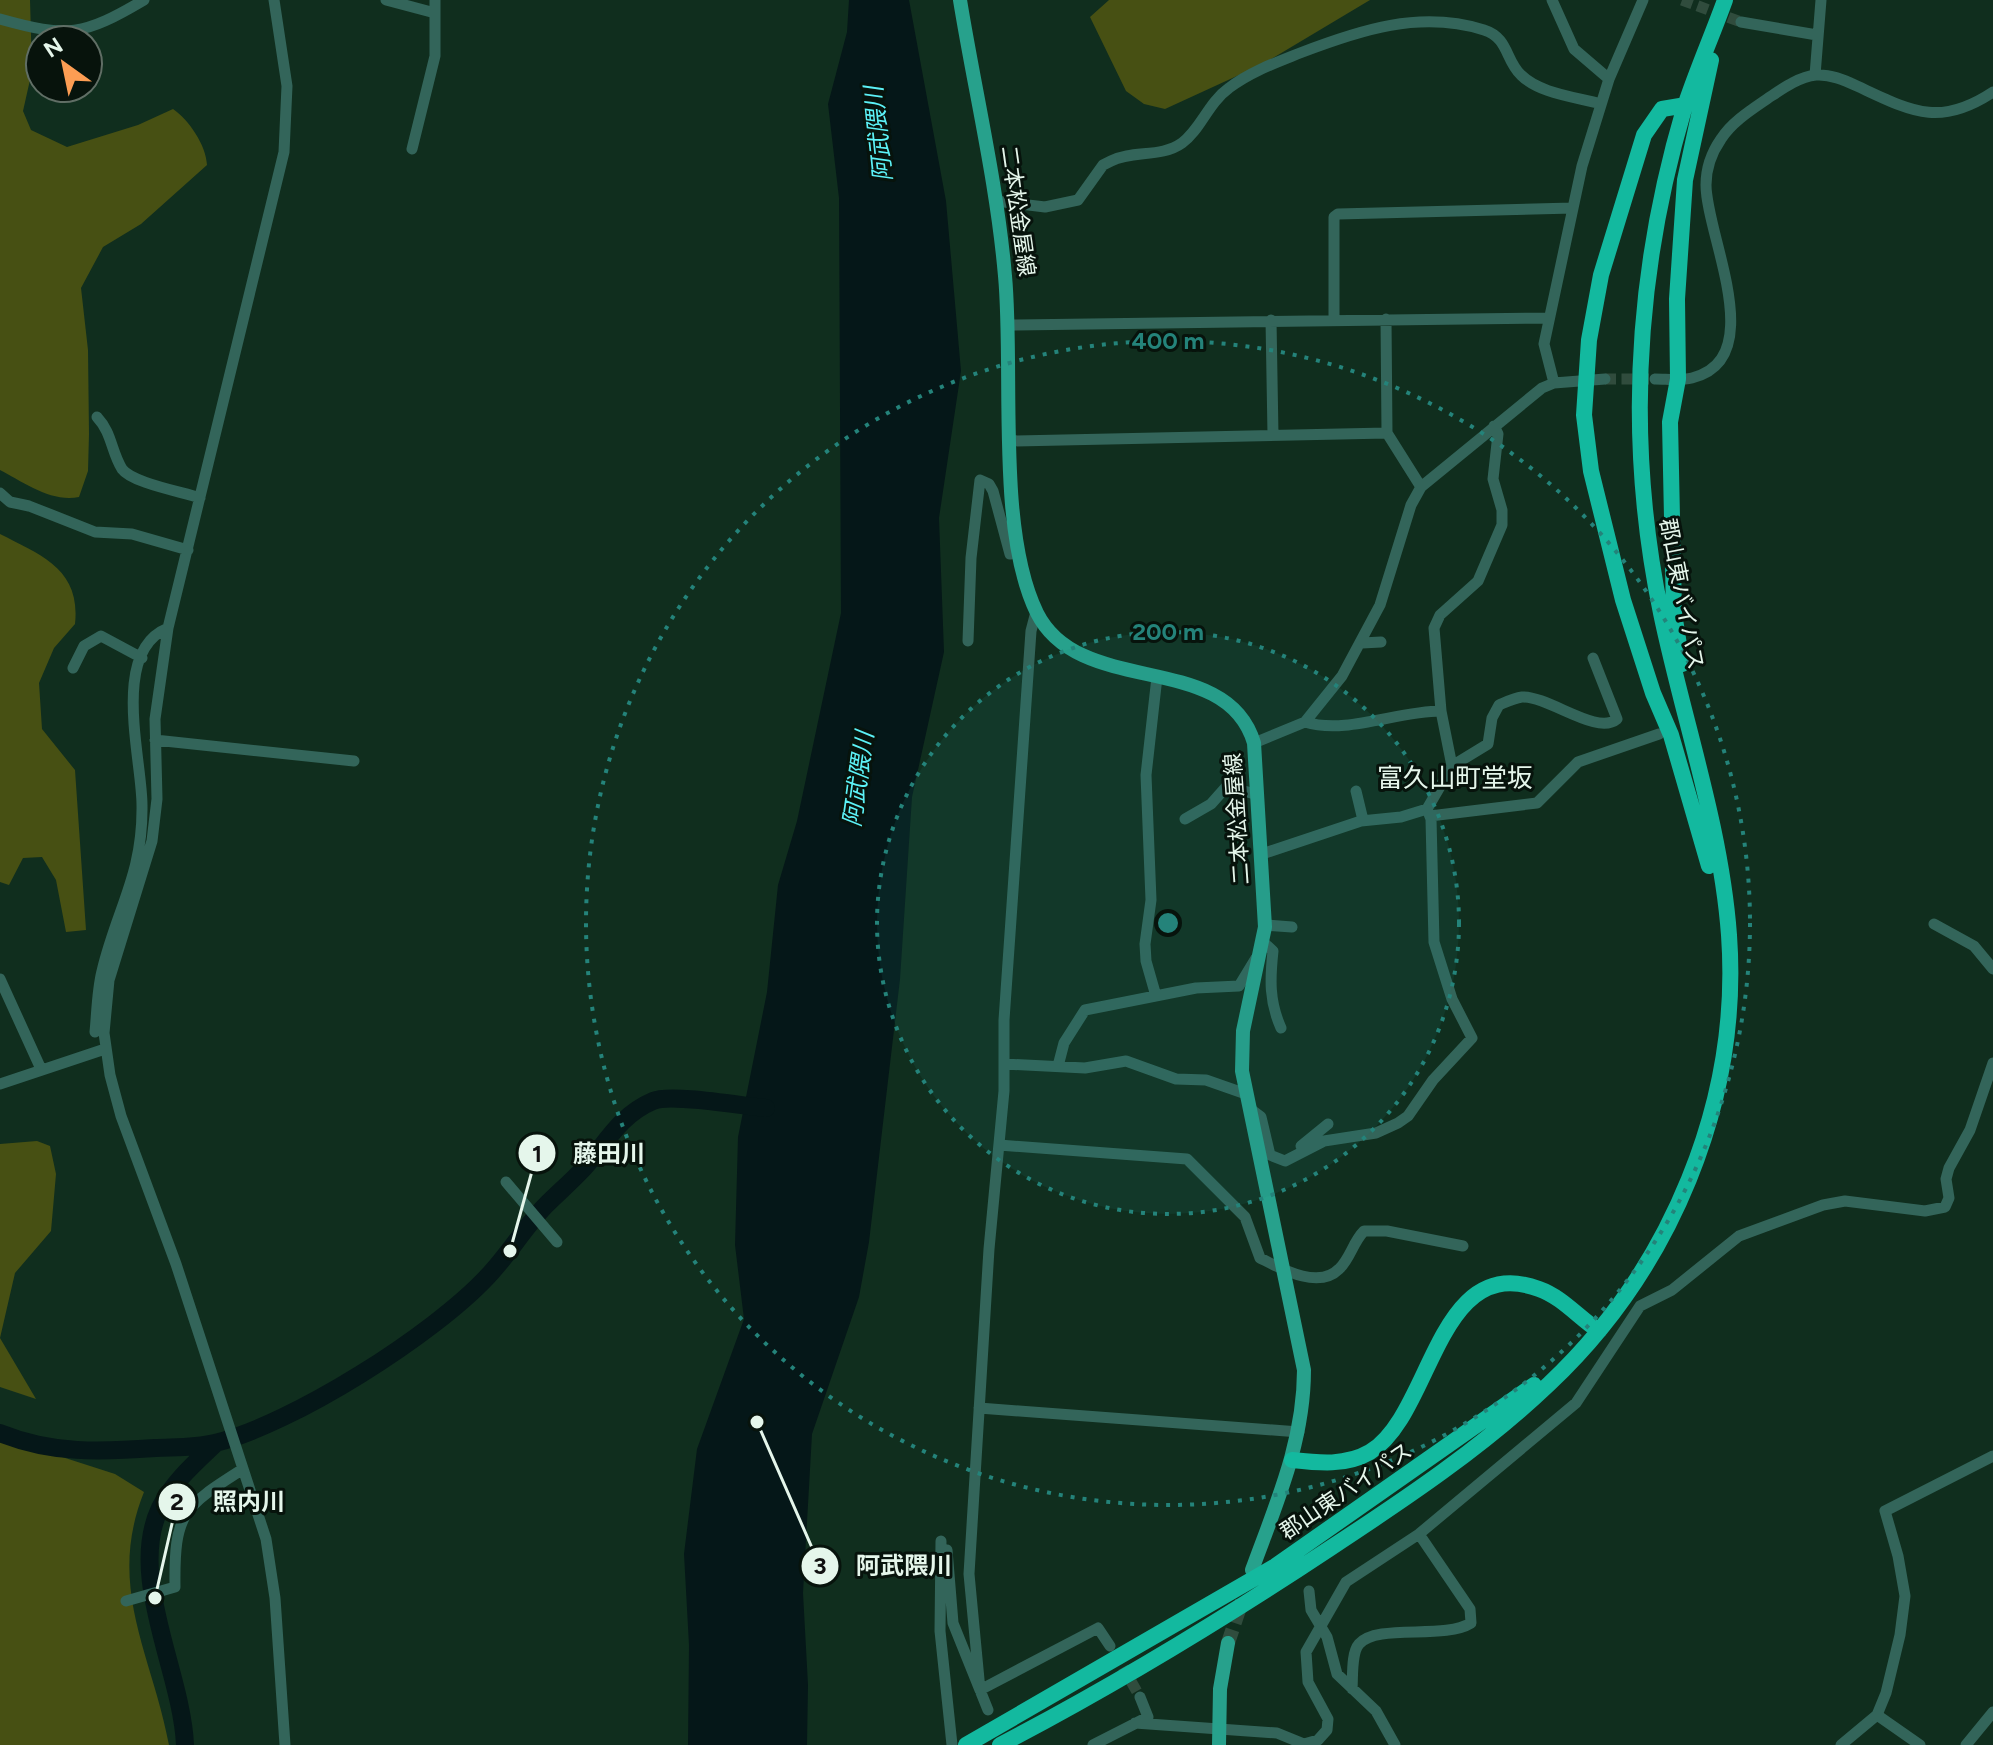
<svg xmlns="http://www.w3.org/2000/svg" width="1993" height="1745" font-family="Figtree,'Noto Sans JP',sans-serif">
<rect width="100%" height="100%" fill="#102e1e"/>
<path fill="#475013" d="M0,0H30L32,71L23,111L31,130L67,147L138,125L173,109C189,120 206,145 207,165L141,224L103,247L81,288L88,350L89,434L88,471L79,497C52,503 23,482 0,470Z
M1109,0H1370L1263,64L1165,109L1144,104L1126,91L1090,17Z
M0,534C41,555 81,569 75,624L54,648L39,683L42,729L75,770L86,930L66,932L56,880L42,857L23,858L9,885L0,882Z
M37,1141L50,1146L56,1174L51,1231L15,1273L0,1338L36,1399L0,1387V1144Z
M0,1437L115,1474L144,1492C106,1587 152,1654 169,1745H0Z"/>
<path fill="#051718" d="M849,0H909L946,201L961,371L939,518L944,652L912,797L900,979L869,1242L859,1297L812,1434L803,1593L808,1685L807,1745H688L689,1645L684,1554L697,1449L744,1319L735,1245L738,1137L767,992L778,885L797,821L841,613L839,198L828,104L847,32Z"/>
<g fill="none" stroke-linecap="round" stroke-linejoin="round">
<path stroke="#051718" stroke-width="18" d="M0,1433C52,1454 101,1452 155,1448C176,1447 195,1448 215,1443C293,1424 433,1335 488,1276C509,1254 524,1228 545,1206C558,1193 572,1181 584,1168C607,1142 620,1115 653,1101C670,1093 743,1106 766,1108
M185,1745C182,1672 127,1577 160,1508C173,1482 195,1463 216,1443"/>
<path stroke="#304c3d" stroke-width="11" stroke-dasharray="11 5.5" stroke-linecap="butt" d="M1682,0L1741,22
M1605,379H1655
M1115,1653L1140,1697"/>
<path stroke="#304c3d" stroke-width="14" stroke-dasharray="14 7" stroke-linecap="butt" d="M1228,1643L1242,1601"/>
<path stroke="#33655a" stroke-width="11" d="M274,0L287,86L284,152L168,628L155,719L157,799L152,841L109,980L104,1033L110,1075L121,1116L176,1264L266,1539L275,1598L285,1745
M386,0L435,13
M1552,0L1574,49L1609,79
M0,19C68,38 83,36 144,0
M1741,22L1817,35
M1815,75L1821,0
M412,149L435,56V0
M996,201L1045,207L1078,200L1103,165L1111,161C1133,150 1161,158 1182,143C1201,129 1208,103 1229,88C1250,72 1275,63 1300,53C1360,30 1420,10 1484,30C1509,38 1505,60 1521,75C1540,94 1577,97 1601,104
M1334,318V217L1338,214L1573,208
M1386,319L1387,433L1421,487
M1271,320L1273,435
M1009,325L1549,318
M1655,379C1667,379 1680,381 1692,378C1770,359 1706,235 1706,185C1706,168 1712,152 1721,139C1732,122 1751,110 1767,99C1782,89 1798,77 1816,75C1830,74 1844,80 1857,86C1911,111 1939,128 1993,92
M1554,383L1544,344L1582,166L1609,79L1643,0
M97,417C112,433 111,451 122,469C132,483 183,492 200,498
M1011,441L1387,433
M0,493L10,502L29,506L95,532L132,534L188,550
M1036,612L1031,631L1004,1020V1091L989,1249L969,1574L980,1690L1098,1628L1110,1646
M968,641L971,558L980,480L989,484L993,491L1010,554L1019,553
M1362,643L1381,642
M73,668L84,646L101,636L142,658
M1305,722C1346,735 1397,711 1441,711
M155,740L354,761
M1254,743L1305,722L1342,676L1380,605L1411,505L1421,487L1542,388L1554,383L1605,379
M1452,766L1441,711L1434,628L1440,615L1478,581L1502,525V510L1493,479L1498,434L1494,426
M1356,791L1363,820
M1427,809L1452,766L1488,744L1492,718L1499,705C1506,702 1514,698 1522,697C1549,696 1597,736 1617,719L1593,658
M1430,816L1537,803L1578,762L1659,734
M1185,819L1211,804L1227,786L1258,795
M1934,924L1974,946L1993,969
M1265,925L1292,927
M1262,941L1273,951C1270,979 1269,1001 1281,1028
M0,979L41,1069
M1156,996L1146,961L1145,944L1151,900L1146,775L1157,677
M95,1032C97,1012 97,991 102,971C117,908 143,875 142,805C142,759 110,651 168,628
M1004,1064L1085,1068L1126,1061L1176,1079L1206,1080L1246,1094
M1058,1066L1064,1043L1085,1010L1196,988L1239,986L1256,958
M0,1084L105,1049
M1249,1108L1261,1117L1270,1155L1285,1161L1324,1141L1376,1133L1398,1123L1408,1116L1433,1080L1472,1038L1452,999L1434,942L1431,819L1427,809L1401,817L1361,821L1262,854
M999,1145L1187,1159L1245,1217L1260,1258C1280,1268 1318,1290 1339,1269C1350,1259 1353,1242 1364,1231H1387L1463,1246
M1301,1146L1328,1124
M506,1182L557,1242
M979,1408L1299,1432
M941,1541L940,1631L952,1745
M947,1550L953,1623L988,1710
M1309,1591L1311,1610L1327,1637L1337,1674L1376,1711L1395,1745
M126,1601L175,1587C174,1513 183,1507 243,1469
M1352,1689C1353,1677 1351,1653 1359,1644C1377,1623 1444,1640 1471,1623L1470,1609L1419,1534
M1877,1715L1920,1745
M1135,1723L1277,1733L1304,1744L1318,1740L1327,1730L1328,1719L1308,1682L1306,1652L1346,1582L1419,1534L1576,1403L1640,1306L1672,1290L1739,1236L1823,1205L1845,1201L1925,1211L1945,1207L1949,1198L1946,1179L1949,1168L1970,1130L1993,1063
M1093,1745L1148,1717L1140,1697
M1841,1745L1877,1715L1886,1693L1900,1635L1905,1596L1898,1556L1885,1511L1993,1456
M1966,1745L1993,1712"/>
<path stroke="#27a18c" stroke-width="14" d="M960,0C975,92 997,183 1005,276C1014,371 996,530 1037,613C1080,699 1226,649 1254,743L1265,927L1243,1031L1242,1071L1304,1370C1304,1442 1276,1504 1252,1570
M1219,1745L1220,1689L1228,1643"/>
<path stroke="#13b99f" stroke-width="16" d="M1686,105L1662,109L1644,135L1601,275L1589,340L1584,415L1591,471L1623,600L1653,693L1671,735L1709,866
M1682,664L1674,613L1670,422L1678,379L1677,299L1685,180L1711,60
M1292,1460C1319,1463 1346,1466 1370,1452C1433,1414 1436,1251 1539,1289C1562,1297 1579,1318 1599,1331
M966,1745L1274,1567L1534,1385
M1000,1745C1113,1686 1222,1620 1329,1549C1405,1499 1483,1447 1549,1384C1670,1270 1741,1102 1729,935C1721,826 1683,719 1661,613C1626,444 1635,275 1684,109C1696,72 1712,36 1725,0"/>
</g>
<circle cx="1168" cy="923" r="291" fill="#24837a" fill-opacity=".12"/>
<g fill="none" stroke="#24837a" stroke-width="4" stroke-dasharray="4 8">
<circle cx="1168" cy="923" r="291"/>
<circle cx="1168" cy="923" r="582"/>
</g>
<g text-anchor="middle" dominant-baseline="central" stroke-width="6" stroke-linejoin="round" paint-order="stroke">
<g font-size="22" fill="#e5f6eb" stroke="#07130c">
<text transform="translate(1018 211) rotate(82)">二本松金屋線</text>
<text transform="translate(1682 594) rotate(79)">郡山東バイパス</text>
<text transform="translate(1237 819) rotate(-94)">二本松金屋線</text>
<text transform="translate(1346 1491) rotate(-34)">郡山東バイパス</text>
</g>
<g font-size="24" font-style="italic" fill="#5cf2f7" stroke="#07130c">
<text transform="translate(878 134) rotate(-96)">阿武隈川</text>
<text transform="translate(858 779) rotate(-82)">阿武隈川</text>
</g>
<g font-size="26" fill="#e5f6eb" stroke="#07130c">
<text x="1455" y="778">富久山町堂坂</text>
</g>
</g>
<circle cx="1168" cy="923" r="12" fill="#24837a" stroke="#07130c" stroke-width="4"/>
<g font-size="24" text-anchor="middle" font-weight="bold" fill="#24837a" stroke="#07130c" stroke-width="6" stroke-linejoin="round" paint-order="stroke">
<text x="1168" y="349">400 m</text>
<text x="1168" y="640">200 m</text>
</g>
<path fill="none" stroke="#e5f6eb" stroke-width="3" d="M510 1251L537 1153M155 1598L177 1502M757 1422L820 1566"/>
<g fill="#e5f6eb" stroke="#07130c" stroke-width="3">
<circle cx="510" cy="1251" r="8"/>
<circle cx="155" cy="1598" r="8"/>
<circle cx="757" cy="1422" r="8"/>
<circle cx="537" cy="1153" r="20"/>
<circle cx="177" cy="1502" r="20"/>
<circle cx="820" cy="1566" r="20"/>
</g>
<g font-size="24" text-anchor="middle" font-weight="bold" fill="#111">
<text x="537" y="1162">1</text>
<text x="177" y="1510">2</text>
<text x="820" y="1574">3</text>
</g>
<g font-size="24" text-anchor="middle" font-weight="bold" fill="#e5f6eb" stroke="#07130c" stroke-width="6" stroke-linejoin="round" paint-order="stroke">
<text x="609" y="1162">藤田川</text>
<text x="249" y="1510">照内川</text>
<text x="904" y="1574">阿武隈川</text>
</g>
<g transform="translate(64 64) rotate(327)"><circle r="38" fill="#07130c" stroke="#606e65" stroke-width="2"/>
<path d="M0-6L14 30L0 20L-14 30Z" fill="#fc9d53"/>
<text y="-12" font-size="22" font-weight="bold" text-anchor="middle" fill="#e5f6eb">N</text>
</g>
</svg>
